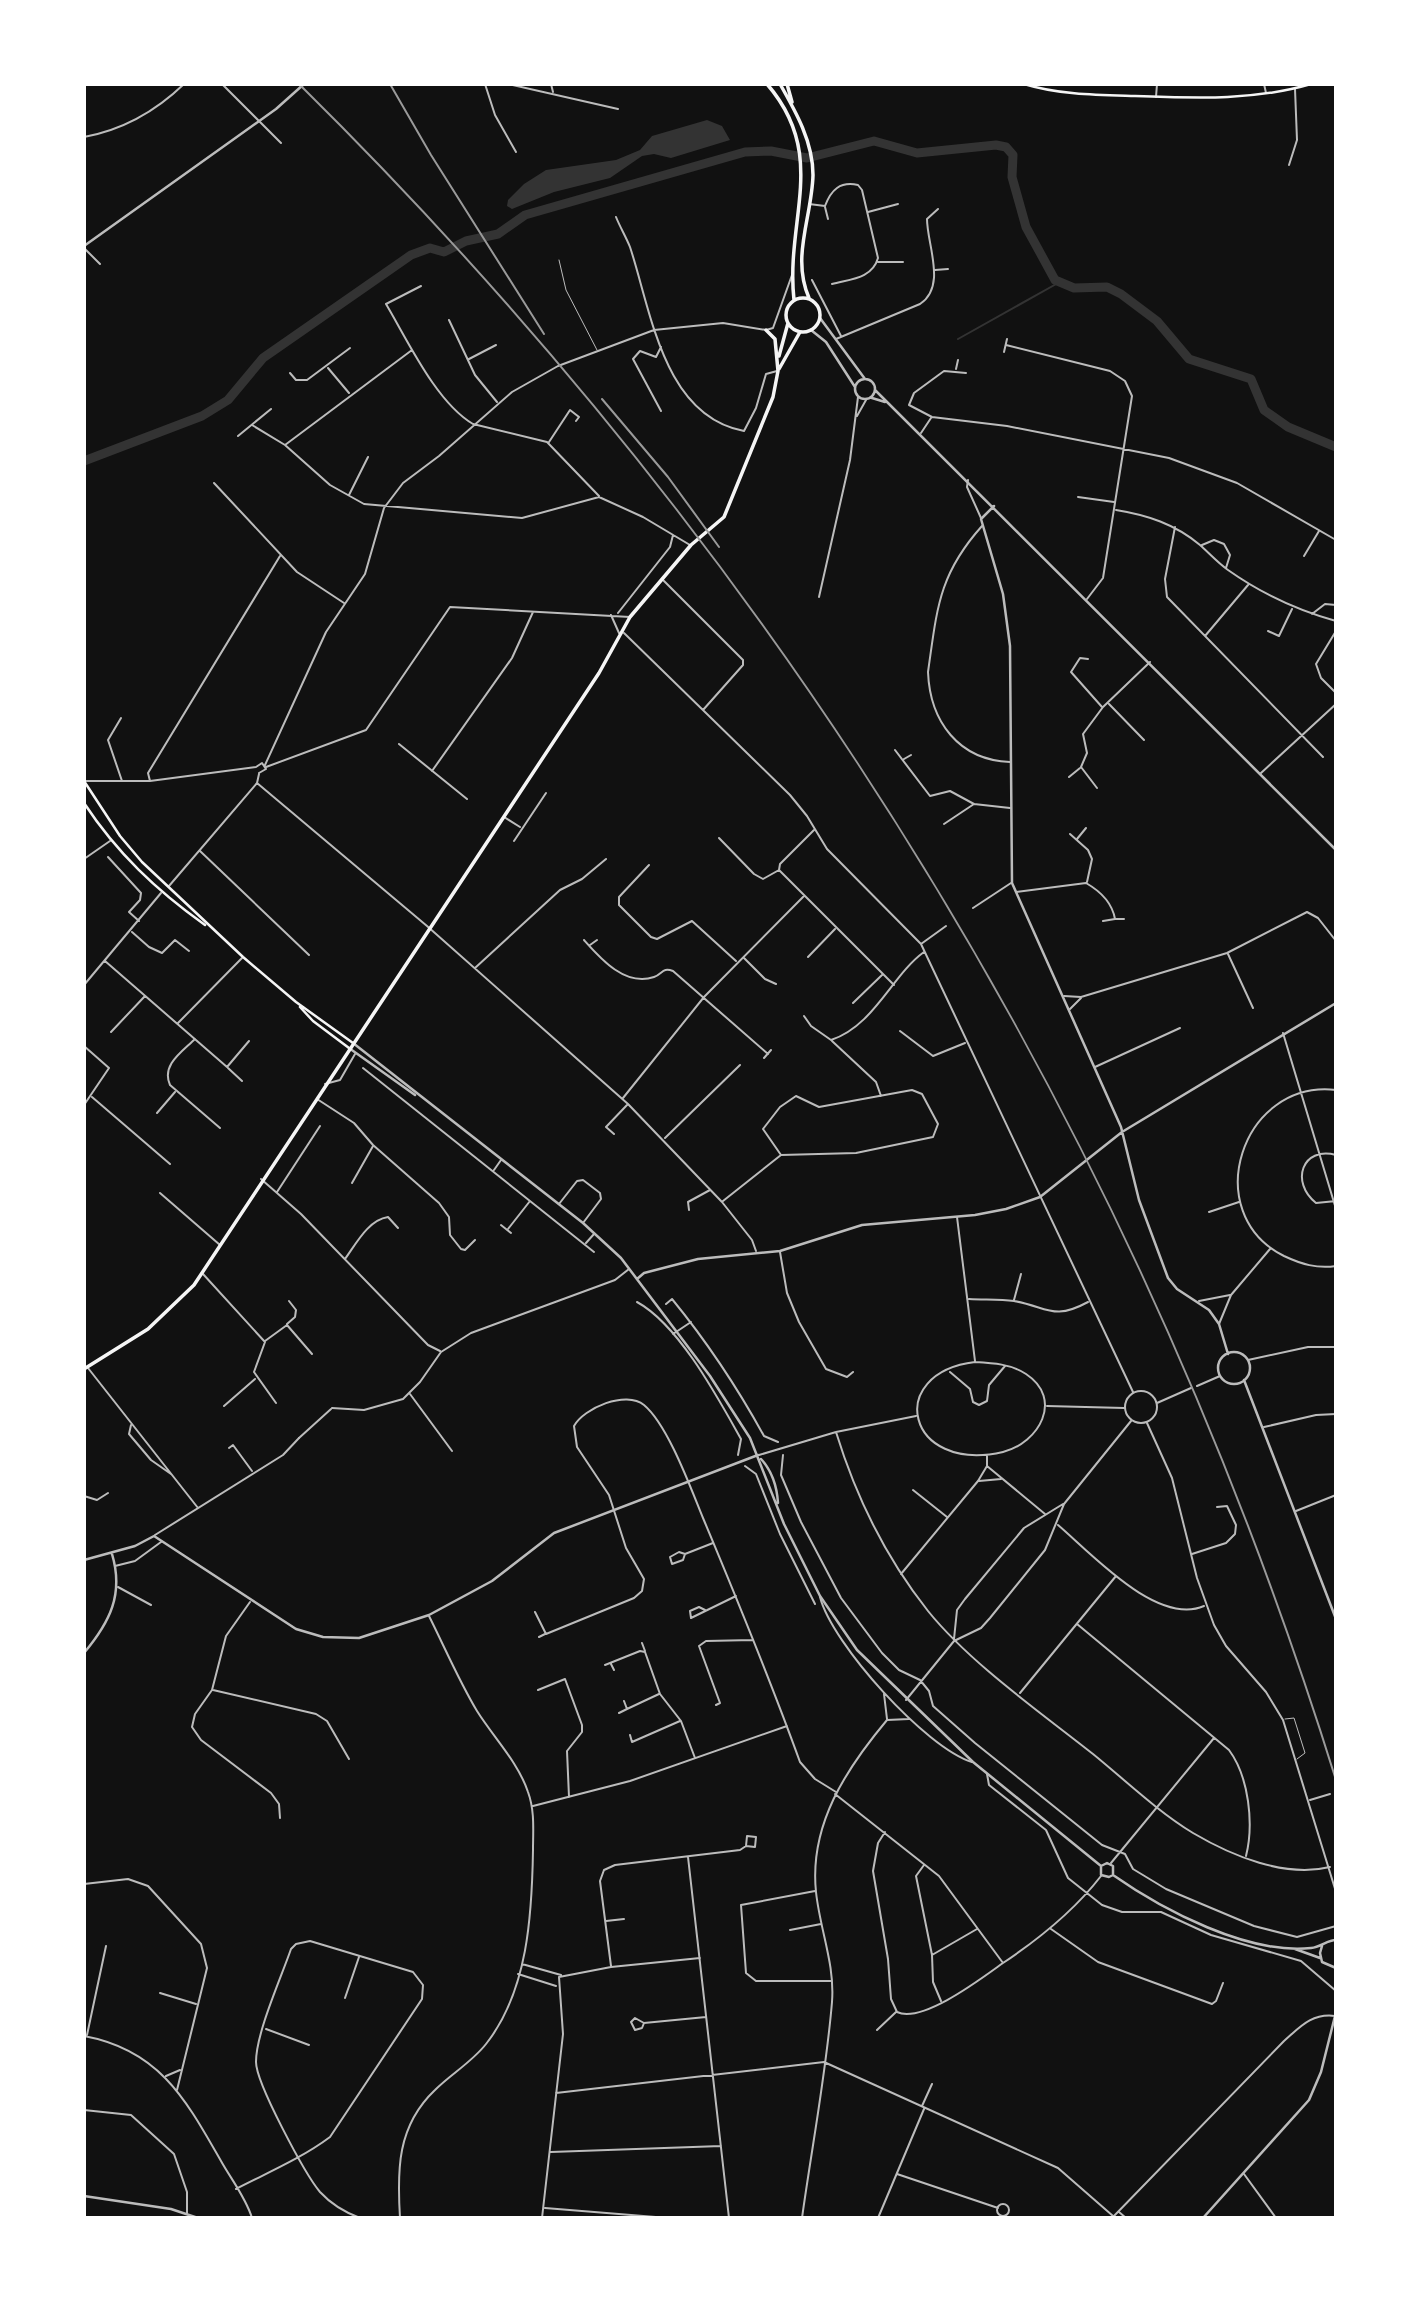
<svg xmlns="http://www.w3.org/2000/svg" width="1420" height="2302" font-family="'Roboto Condensed',sans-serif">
<rect width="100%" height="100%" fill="#111"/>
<path fill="#333" d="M707,120L722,126L730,140L671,158L654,154L642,156L610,178L554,192L512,209L507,206L508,200L524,184L546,170L616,160L640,150L652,136Z"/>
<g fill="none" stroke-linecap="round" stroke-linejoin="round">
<path stroke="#333" stroke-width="2" d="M958,339L1058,283"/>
<path stroke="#333" stroke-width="9" d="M84,461L202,416L228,400L263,358L411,255L430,248L444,252L466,241L498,234L525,215L745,152L771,151L807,158L874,141L917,153L996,145L1006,147L1013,155L1012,177L1026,227L1055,280L1074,288L1107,287L1121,294L1157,321L1189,359L1251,379L1264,410L1288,427L1336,447"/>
<path stroke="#bcbcbc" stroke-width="1" d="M559,260L566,290L597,350
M1285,1719L1294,1718L1305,1753L1297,1759"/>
<path stroke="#bcbcbc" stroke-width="2" d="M1289,165L1297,140L1295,89
M299,1438L331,1409"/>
<path stroke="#bcbcbc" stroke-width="2" d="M222,84L281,143
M485,84L495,115L516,152
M508,84L618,109
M551,84L553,92
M1264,84L1266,93
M1156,97L1157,84
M84,137C122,130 156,111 184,84
M809,204L825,206C831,190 840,181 858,185L862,190L878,258C872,279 850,279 832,284
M825,207L828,219
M868,212L898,204
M616,217C620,227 626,237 630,247C651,310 663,416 744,431L756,408L766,374L777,371
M84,248L100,264
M878,262H903
M935,270L948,269
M812,280L841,336
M421,286L386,304C408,341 436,402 473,424L547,442L599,496
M449,320L475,375L497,402
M836,339L920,304C947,286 927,245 927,219L938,209
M1006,345L1110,371L1125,381L1132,396L1103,578L1087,599
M661,347L656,357L640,351L633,359L661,411
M1004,352L1007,339
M469,359L496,345
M328,368L349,393
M956,369L958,360
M290,373L296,380H307L350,348
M966,373L944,371L914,393L909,405L932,417L1007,426L1169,458L1237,483L1336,540
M857,416L866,400
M252,425L285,445L330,485L364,504L522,518L599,497L643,517L690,545
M921,433L931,418
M238,436L271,409
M549,442L570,410L579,417L576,421
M285,445L412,350
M968,480L967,487L981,518
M214,483L297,572L344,603
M349,495L368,457
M1078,497L1114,502
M1116,510C1147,515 1175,524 1200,545C1209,553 1218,563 1228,570C1262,594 1296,610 1336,621
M982,526C938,575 937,610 928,672C930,722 959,760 1010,762
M1175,527L1165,579L1167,597L1323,757
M1202,545L1214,540L1224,544L1230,555L1226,568
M1304,556L1319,531
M663,580L743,660V665L703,710
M819,597L850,460L858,397
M618,613L670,547L673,535
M1312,614L1325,604L1336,605
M611,615L619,633
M1268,631L1279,636L1292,609
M1336,631L1316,664L1321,678L1336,693
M624,633L790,795L807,816L827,849L921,944L1133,1392
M1205,636L1248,585
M1088,659L1080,658L1071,672L1102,707
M1109,704L1144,740
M121,718L108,740L122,781
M399,744L467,799
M895,750L930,796L950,791L974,804
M904,759L911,755
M265,765L326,632L365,574L384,508L403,483L439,456L512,392L558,366L654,330L723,323L766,330L773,328L792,275
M266,767L366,730L450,607L630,617
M432,771L512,658L533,612
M1261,773L1336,704
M1069,777L1080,768
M85,781H150L256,767L262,763L266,769L259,773
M150,781L148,773L280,556
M257,783L427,926L628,1104L722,1202L752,1240L756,1251
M1097,788L1081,767L1087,753L1083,734L1103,707L1150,662
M504,817L520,827
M944,824L974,804L1010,808
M1070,834L1088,850L1092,859L1087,882
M719,838L754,874L763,879L779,870L780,864L814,830
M1077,839L1086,828
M514,841L546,793
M200,851L309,955
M108,857L141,893L140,900L129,912L139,921
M84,859L110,841
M649,865L619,897V905L651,937L657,939L692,921L736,961
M779,870L894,985
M169,886L257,783L259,774
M1016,892L1086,883C1100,891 1112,902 1115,919L1103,921
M973,908L1011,883
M1116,919H1124
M132,932L149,947L162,953L175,940L189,951
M584,940C600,958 625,987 654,977C663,974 662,967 673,971L768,1054
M921,944L946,926
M590,945L597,940
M1228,954L1253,1008
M808,957L835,929
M744,958L765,979L776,984
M105,961L227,1067L249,1041
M475,968L560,890L582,879L606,859
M84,985L161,893
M1064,996L1081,997L1227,953L1307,912L1318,918L1336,941
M853,1003L882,975
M1070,1009L1081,998
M804,1016L811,1026L831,1040C874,1026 892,975 924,952
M178,1023L242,958
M900,1031L933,1056L965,1043
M111,1032L145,996
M1283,1033L1336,1209
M195,1039C182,1052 161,1065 170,1085L220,1128
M832,1041L876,1082L881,1096
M84,1046L109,1068L84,1105
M764,1058L771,1050
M1095,1067L1180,1028
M228,1068L242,1081
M363,1068L594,1252
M325,1084L340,1080L355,1054
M1336,1090C1242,1079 1198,1213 1284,1256C1301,1264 1317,1269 1336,1266
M92,1097L170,1164
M623,1098L704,997L804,896
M317,1099L354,1123L373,1145L439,1203L449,1217L450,1235L461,1249L465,1250L475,1240
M157,1113L175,1092
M614,1134L606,1127L627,1105
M665,1138L740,1065
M1336,1155C1302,1146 1290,1182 1316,1203L1336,1201
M494,1170L501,1160
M261,1179L301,1214L428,1345L440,1351
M352,1183L373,1146
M277,1192L320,1126
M160,1193L220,1245
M723,1201L781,1155L763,1129L780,1107L796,1096L819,1107L912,1090L922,1094L938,1124L933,1137L856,1153L781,1155
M559,1204L577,1181L583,1180L600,1193L601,1199L583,1223
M689,1210L688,1202L710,1190
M1209,1212L1239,1202
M957,1217L975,1361
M501,1225L511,1233
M508,1229L530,1201
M586,1243L594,1234
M780,1252L787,1293L799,1322L826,1369L847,1377L853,1372
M345,1259C356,1244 368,1220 388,1217L398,1228
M203,1274L265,1342L254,1372L276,1403
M969,1299C983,1300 999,1299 1014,1301C1048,1307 1053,1321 1088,1302
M1014,1300L1021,1274
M1199,1301L1230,1295
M637,1302C679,1325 718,1398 741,1439L738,1455
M666,1304L672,1299C708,1343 737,1387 764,1436L778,1442
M287,1324L295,1317L296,1310L289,1301
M1219,1324L1231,1295L1270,1249
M673,1334L691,1322
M265,1341L287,1325L312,1354
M1248,1360L1308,1347H1336
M975,1362C993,1363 1011,1364 1026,1374C1064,1399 1039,1443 1003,1452C906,1474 884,1373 975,1362Z
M88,1368L198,1508
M950,1372L970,1389L973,1402L979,1405L987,1401L989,1385L1005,1366
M1197,1386L1220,1376
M1125 1407a16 16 0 1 1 32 0a16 16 0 1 1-32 0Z
M410,1394L452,1451
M1157,1403L1191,1388
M224,1406L255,1379
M1047,1406L1124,1408
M332,1408L364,1410L403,1399L420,1382L441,1352L471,1333L615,1280L629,1269
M1147,1423L1172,1478L1197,1578L1214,1625L1226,1646L1266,1692L1283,1720L1336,1892
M131,1425L129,1434L151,1460L171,1474
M1264,1427L1316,1415L1336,1414
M836,1432C856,1497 886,1558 928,1611C970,1663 1040,1712 1093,1754C1125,1780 1157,1811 1193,1833C1232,1856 1285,1878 1330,1867
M229,1448L233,1445L252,1471
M759,1455L836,1432L916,1416
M783,1455L781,1475L801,1522L841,1598L882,1653L899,1670L920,1680L929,1691L933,1706L975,1743L1102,1845L1125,1854L1133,1869L1166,1889L1254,1926L1297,1937L1336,1926
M745,1466L756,1474L780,1534L815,1604
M987,1466L1045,1514
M979,1481L1001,1479
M1335,1484L1336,1488
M913,1490L947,1517
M84,1496L97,1500L108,1493
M1296,1511L1336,1495
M1058,1525C1092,1554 1157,1626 1204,1606
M155,1535L283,1455L299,1438
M685,1554L683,1560L672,1564L670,1557L679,1552L685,1554L713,1543
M1192,1554L1226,1543L1235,1534L1236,1525L1227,1506L1217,1507
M115,1566L135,1561L161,1542
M901,1574L978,1481L987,1466V1456
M118,1587L151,1605
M820,1597C832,1644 926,1748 972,1762
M250,1602L226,1636L212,1690L195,1714L192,1727L201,1740L271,1793L279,1804L280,1818
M705,1610L699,1607L690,1611L691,1618L736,1596
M535,1612L546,1634L634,1598L642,1591L644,1579L626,1548L609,1495L577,1447L574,1426C584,1408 626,1390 644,1405C668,1425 691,1489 703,1518C737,1599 770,1679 800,1762L815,1779L836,1792
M1077,1624L1229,1750C1249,1777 1254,1824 1246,1856
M539,1637L545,1634
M954,1639L957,1610L965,1599L1024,1528L1063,1504
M642,1643L645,1651
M611,1664L614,1670
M605,1665L640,1651L645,1652L660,1694L681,1721L695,1758
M213,1690L316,1714L327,1721L349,1759
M538,1690L565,1679L582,1725V1732L567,1751L569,1797
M1020,1693L1116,1576
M884,1694L887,1719
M906,1700L954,1641L981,1628L990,1618L1045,1550L1064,1504L1131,1421
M624,1701L627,1709L659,1694
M716,1705L720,1703L699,1646L706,1641L753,1640
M619,1713L627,1709
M887,1720L909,1719
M630,1735L632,1742L680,1721
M987,1774L989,1785L1046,1830L1068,1878L1102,1905L1122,1912H1161L1211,1935L1301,1961L1336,1991
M835,1794L939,1876L1003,1963C1039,1939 1074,1911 1101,1876
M1310,1800L1330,1794
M533,1806L630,1781L787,1726
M885,1832L878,1843L873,1871L888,1959L891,1999L897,2012C922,2024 982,1978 1003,1963
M688,1857L729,2218
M1111,1863L1214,1738
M924,1865L916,1876L932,1955L933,1982L941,2001
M84,1884L128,1879L148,1886L201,1944L207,1968L177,2090
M815,1891L741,1905L746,1973L756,1981H831
M606,1921L624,1919
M1051,1929L1098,1962L1212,2004L1216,2001L1223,1983
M790,1930L821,1924
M932,1955L977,1929
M522,1964L561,1975
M611,1966L600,1881L604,1870L615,1865L740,1850L746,1846L747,1836L756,1837L755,1847L746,1846
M518,1974L556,1986
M160,1993L196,2004
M345,1998L359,1957
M644,2023L642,2028L635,2030L631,2022L635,2018L644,2023L706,2017
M266,2029L309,2045
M877,2030L896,2012
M87,2035L106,1946
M84,2036C160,2050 186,2100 221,2161C231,2179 246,2198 252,2218
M166,2076L180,2070
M556,2093L824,2062L1058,2168L1113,2216
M922,2106L932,2084
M84,2110L131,2115L174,2154L187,2192V2213
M551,2152L721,2146
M897,2174L998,2208
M1244,2174L1276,2218
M236,2189C267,2173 302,2158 330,2137L422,1999L423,1985L413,1972L310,1941L296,1944L291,1949C281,1978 256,2033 256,2062C256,2083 305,2174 320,2192C331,2204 344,2212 360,2218
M997 2210a6 6 0 1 1 12 0a6 6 0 1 1-12 0Z
M545,2208L668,2218
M1119,2212L1126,2218
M400,2218C397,2170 397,2126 435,2090C451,2074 472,2062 486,2044C528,1991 532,1914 533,1850C533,1831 535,1811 528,1792C518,1762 494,1738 477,1711C459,1681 445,1648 429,1616
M542,2218L563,2034L559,1977L611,1967L700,1958
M802,2218C812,2146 826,2074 832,2002C835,1964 820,1930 816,1892C809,1825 846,1769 887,1720
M878,2218L924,2109
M1112,2218L1284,2041C1300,2027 1312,2013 1335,2016"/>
<path stroke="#bcbcbc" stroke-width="2.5" d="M84,246L276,109L304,84
M820,318L865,379
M811,330L826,342L855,387
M855 389a10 10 0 1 1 20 0a10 10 0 1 1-20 0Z
M875,390L1336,850
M872,398L885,402
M994,506L981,519L1003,594L1010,646L1012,883L1121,1127L1139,1200L1168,1278L1177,1289L1209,1310L1219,1324L1228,1354
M353,1043L583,1223L621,1258L710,1376L750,1438L784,1524L820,1596L857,1650L973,1762L1101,1866L1107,1863L1113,1866V1875L1109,1877L1101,1875V1866
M349,1048L415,1095
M637,1279L644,1273L698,1259L780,1251L862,1225L975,1215L1006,1209L1040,1197L1122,1132L1336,1003
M1218 1368a16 16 0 1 1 32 0a16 16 0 1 1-32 0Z
M1244,1380L1336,1619
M761,1459C772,1471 777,1487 778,1503
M84,1560L135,1546L154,1536L296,1629L323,1637L359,1638L429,1615L492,1581L554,1533L758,1455
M84,1653C110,1622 124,1594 112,1554
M1113,1875C1163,1910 1248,1955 1311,1948C1321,1947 1327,1940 1336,1940
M1322,1946L1320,1953L1322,1962L1336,1968
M1295,1949L1320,1958
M84,2196L171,2209L198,2218
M1203,2218L1309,2100L1321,2072L1336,2012"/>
<path stroke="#f5f5f5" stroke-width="2.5" d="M1024,84C1060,95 1098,95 1135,96C1194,98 1253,101 1311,84
M84,781L120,836L142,862L243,957L296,1002L353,1043
M84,803C117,853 156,890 205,925
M300,1007L313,1021L349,1048"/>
<path stroke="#f5f5f5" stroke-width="3.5" d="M767,84C829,156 785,219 794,300
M780,84C796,112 813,142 813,175C812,217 791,257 809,298
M787,84L792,102
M786 315a17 17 0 1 1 34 0a17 17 0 1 1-34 0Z
M779,356L788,323
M779,369L800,332
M84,1369L148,1329L194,1285L599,673L630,617L691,545L724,517L773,397L778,371L775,339L766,330"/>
<path stroke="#9a9a9a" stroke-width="2" d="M299,84C784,563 1134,1129 1336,1780
M390,84L431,155L544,334
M602,399L668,477L719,547"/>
</g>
<rect width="1420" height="2302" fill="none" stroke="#ffffff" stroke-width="172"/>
</svg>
